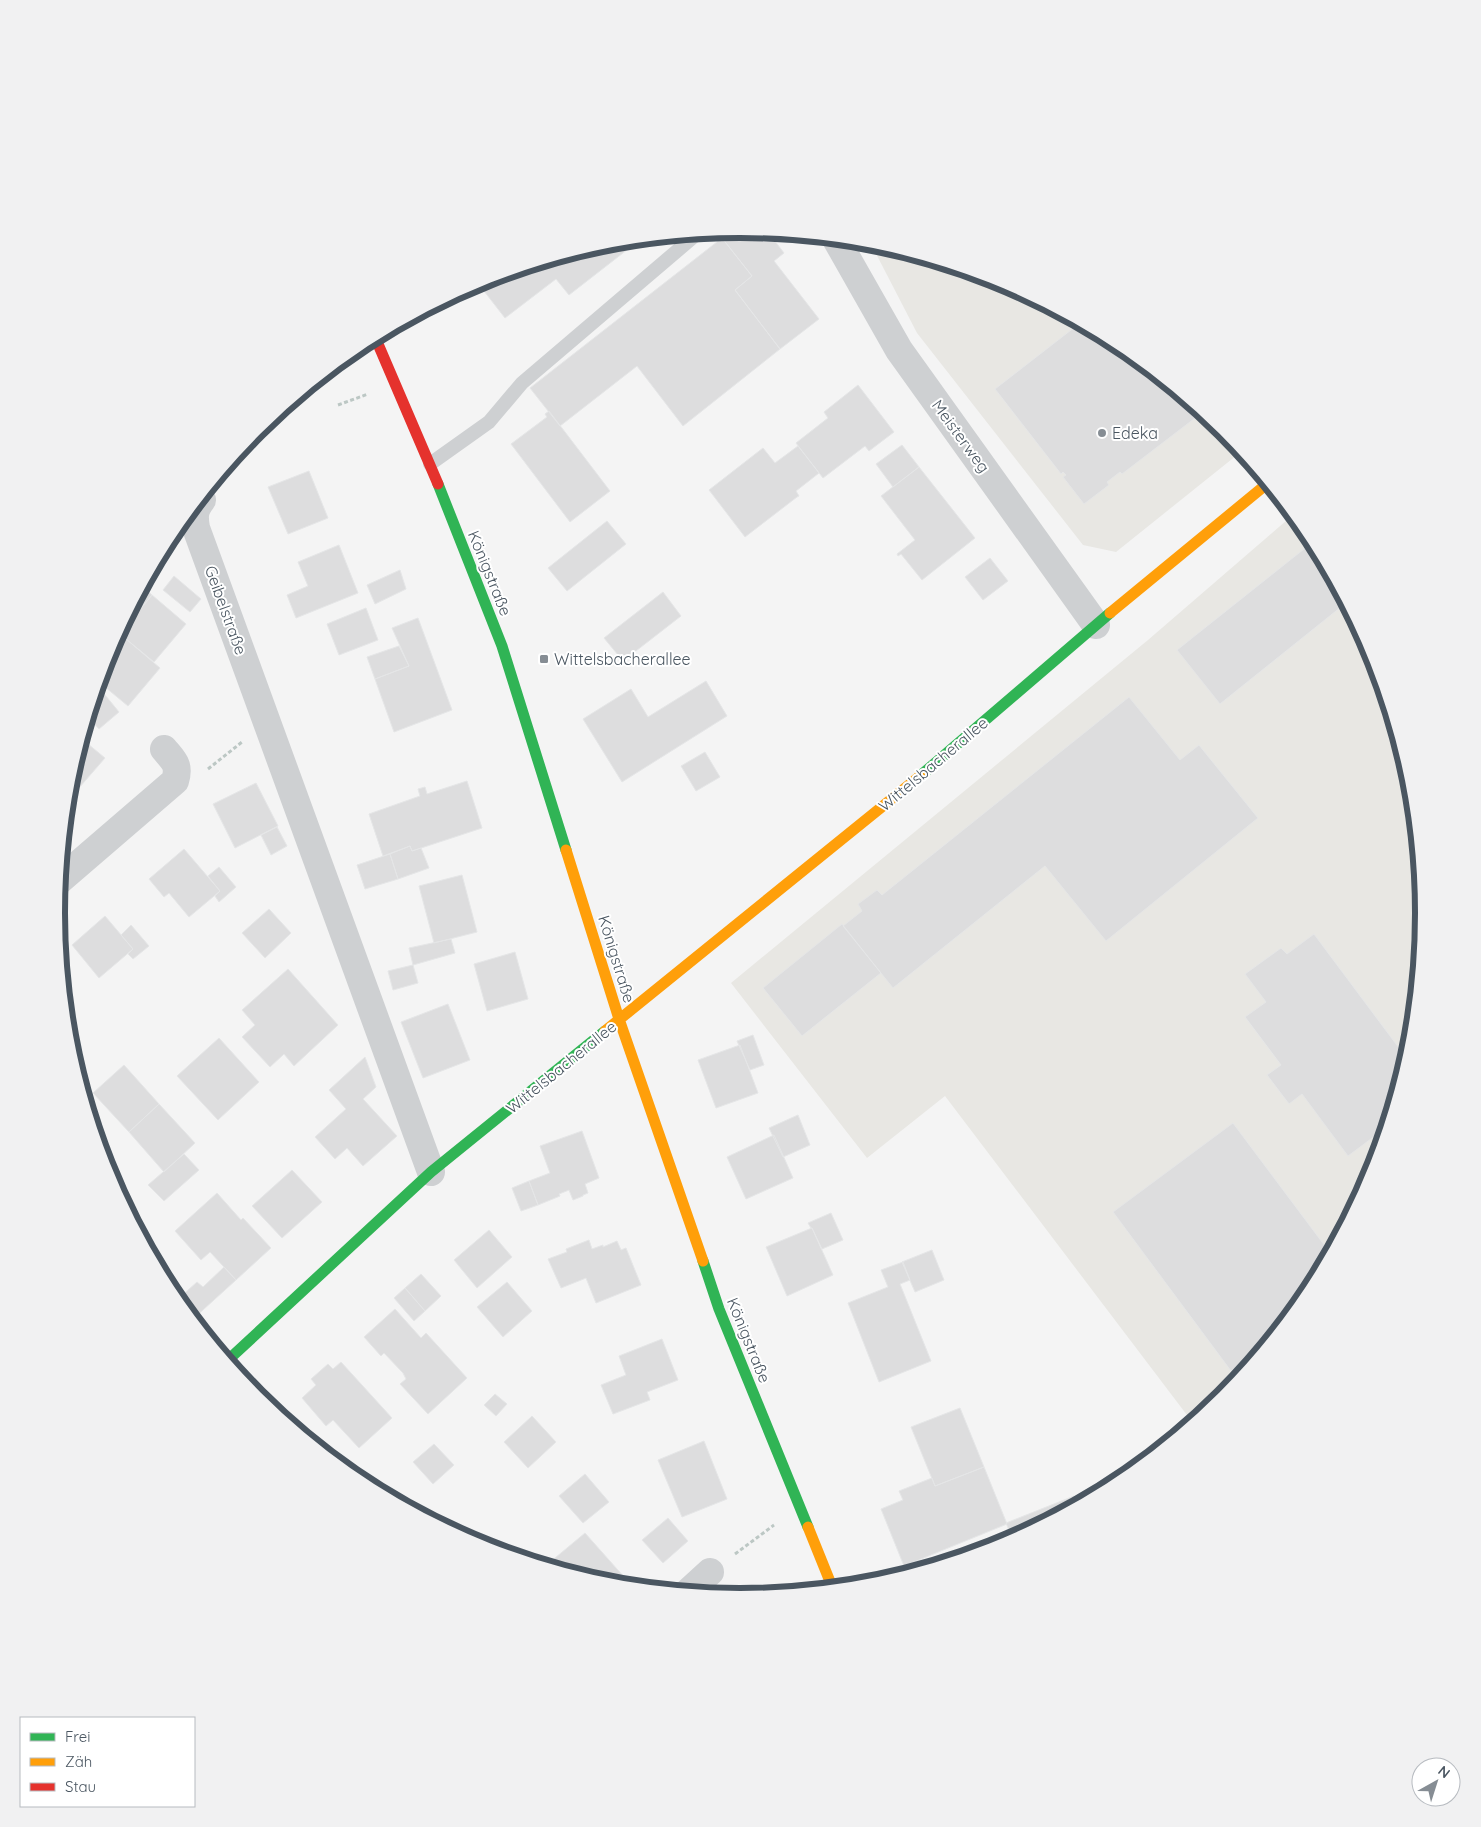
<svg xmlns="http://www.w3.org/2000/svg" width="1481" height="1827" font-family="Quicksand,sans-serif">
<rect width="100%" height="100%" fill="#f4f4f4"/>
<path fill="#e8e7e3" d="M870,242L1003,281L1121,345L1225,430L1242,451L1116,552L1083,545L917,333Z
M1294,514L1310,534L1373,652L1412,780L1425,913L1412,1047L1373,1176L1309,1294L1224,1398L1193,1423L945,1096L867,1158L731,983L1148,640Z"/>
<path fill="#ddddde" stroke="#e5e6e7" d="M741,229L768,232L784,253L774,261L819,319L780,349L735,290L752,276L722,238L732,230Z
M722,238L752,276L735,290L780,349L683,426L637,366L560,426L530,388Z
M641,239L569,295L556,279L505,318L477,282L607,242Z
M1080,323L1121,345L1203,412L1122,474L1120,472L1107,482L1109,485L1084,504L1063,477L1066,475L1063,472L1061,474L995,389Z
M314,383L316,389L296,398Z
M858,385L894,432L869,451L865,446L823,478L796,443L828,418L824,412Z
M549,411L610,491L570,522L511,444L547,417L545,414Z
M902,445L919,467L893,487L876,464Z
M798,446L819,473L796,491L799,496L797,497L745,537L709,490L763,448L775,463Z
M919,467L975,538L922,580L901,554L898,556L897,554L915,540L881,496Z
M309,471L328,518L288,534L268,487Z
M607,521L626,544L567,591L548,568Z
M1314,541L1346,603L1220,704L1177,650Z
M339,545L358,593L296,618L287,595L308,586L298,562Z
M990,558L1008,581L983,600L965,577Z
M400,570L406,589L375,604L367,585Z
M174,576L201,599L190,612L163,590Z
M143,587L152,595L133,618L128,614Z
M663,592L681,616L623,661L604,638Z
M152,595L186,624L154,662L120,634Z
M366,608L378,640L339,655L327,624Z
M418,618L452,710L394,732L375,679L409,666L392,628Z
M126,639L160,668L128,706L99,682L104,665Z
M399,646L409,666L375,679L367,657Z
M706,681L727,716L622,782L583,719L631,689L648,717Z
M101,690L119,712L99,729L88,717L95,694Z
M1129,697L1180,760L1199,745L1258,818L1106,941L1045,866L893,988L843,926L862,911L858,904L877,890L882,895Z
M82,739L105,758L72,796L68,792L69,780Z
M705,752L720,777L696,791L681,766Z
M467,781L482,828L412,851L410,846L383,856L369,814L420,796L418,789L425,787L427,794Z
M256,783L278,826L235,848L213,804Z
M277,827L287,846L271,855L261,835Z
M410,846L412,851L421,848L429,868L398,879L390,854Z
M184,849L220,891L189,917L169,893L164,897L149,879Z
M390,854L398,879L365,889L357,865Z
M219,867L236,887L219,902L215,896L220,891L208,876Z
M462,875L477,932L434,943L419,886Z
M269,909L291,933L265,958L242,933Z
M105,916L133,949L99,978L72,945Z
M842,924L881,973L802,1036L763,988Z
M131,925L149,946L133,959L128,954L133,949L121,935Z
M1314,934L1408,1060L1387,1127L1348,1156L1302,1094L1289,1104L1267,1075L1281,1065L1245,1017L1266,1002L1245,974L1281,948L1287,954Z
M451,939L455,953L413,965L409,948Z
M515,952L528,999L487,1011L474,964Z
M413,965L418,983L393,990L388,971Z
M288,969L338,1025L294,1066L284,1054L270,1067L242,1037L255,1025L242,1010Z
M448,1004L470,1060L423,1078L401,1022Z
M753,1035L764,1065L750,1070L737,1041Z
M219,1038L259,1082L218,1120L177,1076Z
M740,1045L758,1093L716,1108L698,1060Z
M365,1057L376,1087L363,1099L397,1136L363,1166L347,1148L335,1159L315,1137L346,1109L329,1090Z
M124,1065L159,1104L129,1132L93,1093Z
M159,1104L195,1143L164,1172L129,1132Z
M798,1115L810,1145L783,1157L769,1128Z
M1233,1123L1331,1254L1309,1294L1269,1343L1231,1371L1113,1212Z
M582,1131L599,1178L585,1184L588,1193L583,1195V1196L573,1200L569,1190L559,1194L560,1196L538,1205L529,1181L550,1173L540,1146Z
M774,1135L793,1178L746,1199L727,1157Z
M184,1154L199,1170L164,1201L148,1185Z
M292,1170L322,1202L282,1238L252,1206Z
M529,1181L538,1205L521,1211L512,1188Z
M217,1193L241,1220L243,1218L271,1248L236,1280L210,1252L201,1260L175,1231Z
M831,1213L843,1240L822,1249L812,1228H811L808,1223Z
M812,1228L833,1275L787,1296L766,1247Z
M489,1230L512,1257L477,1288L454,1260Z
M589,1240L592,1249L603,1245V1247L617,1241L621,1250L626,1248L641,1285L596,1303L586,1278L561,1288L548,1259L567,1252L566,1249Z
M932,1250L944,1280L915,1292L902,1262Z
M903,1262L910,1280L900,1284L931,1361L879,1382L848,1303L888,1287L881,1270Z
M224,1267L236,1280L193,1319L177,1300L197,1282L203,1287Z
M421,1274L441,1296L425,1311L405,1288Z
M507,1282L532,1311L503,1337L477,1307Z
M405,1288L425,1311L414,1321L394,1298Z
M395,1309L421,1338L426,1333L467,1378L428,1414L400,1384L406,1379L403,1373L384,1353L381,1356L364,1337Z
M662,1339L678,1380L647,1392L650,1400L613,1414L601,1385L626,1375L619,1356Z
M341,1362L392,1418L359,1448L333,1420L326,1426L302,1398L316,1385L311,1379L328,1364L333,1369Z
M495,1394L507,1404L496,1416L484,1405Z
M960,1408L984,1467L935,1486L911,1427Z
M532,1416L556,1442L528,1468L504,1442Z
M294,1417L306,1430L301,1434L287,1422Z
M704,1441L727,1499L682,1517L658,1460Z
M434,1444L454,1465L433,1484L413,1462Z
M984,1467L1007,1524L904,1566L881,1509L903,1500L899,1491L932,1478L935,1486Z
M585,1474L609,1502L583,1523L559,1496Z
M1131,1474L1120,1483L1078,1505L1075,1497Z
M1074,1496L1078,1505L1013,1540L1006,1523Z
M668,1518L688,1541L663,1563L642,1540Z
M585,1533L633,1587L607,1585L554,1569L549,1563Z"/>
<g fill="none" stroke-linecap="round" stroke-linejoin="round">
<path stroke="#bcc7c4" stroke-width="3" stroke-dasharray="4 2.5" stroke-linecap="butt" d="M338,405L368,394
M208,769L242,742
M735,1554L774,1525"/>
<path stroke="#ced0d2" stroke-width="14" d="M430,464L489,422L522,383L698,233
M1416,1004L1414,1001L1417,991"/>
<path stroke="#ced0d2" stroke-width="28" d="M836,239L899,350L1096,625
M202,500C194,510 194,516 196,528L431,1172
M60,880L175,781C180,765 174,761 164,749
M687,1593L710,1572"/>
<path stroke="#30b455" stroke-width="11" d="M438,484L502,646L566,850
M920,776L1110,613
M703,1261L719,1309L808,1527
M227,1361L431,1172L605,1031"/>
<path stroke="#ff9f0a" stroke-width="11" d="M1110,613L1268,483
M566,850L619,1019L703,1261
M605,1031L920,776
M808,1527L833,1589"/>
<path stroke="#e5322d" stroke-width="11" d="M375,337L438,484"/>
</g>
<g fill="#868d94" stroke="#fff" stroke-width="2">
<circle cx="1102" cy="433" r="5"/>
<rect x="539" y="654" width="10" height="10" rx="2.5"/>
</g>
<g text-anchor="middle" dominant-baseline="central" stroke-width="4" stroke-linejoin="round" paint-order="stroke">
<g font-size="16" fill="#4a5661" stroke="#fff" text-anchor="start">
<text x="1112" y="433">Edeka</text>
<text x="554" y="659">Wittelsbacherallee</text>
</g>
<g font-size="16" fill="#4a5661" stroke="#fff">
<text transform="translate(961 436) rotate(54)">Meisterweg</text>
<text transform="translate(490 573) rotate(68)">Königstraße</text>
<text transform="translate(226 610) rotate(70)">Geibelstraße</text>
<text transform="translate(933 764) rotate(-40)">Wittelsbacherallee</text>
<text transform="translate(617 959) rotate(73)">Königstraße</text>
<text transform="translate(561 1067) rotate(-39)">Wittelsbacherallee</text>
<text transform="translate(749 1340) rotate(68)">Königstraße</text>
</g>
</g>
<path d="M0 0H1481V1827H0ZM65 913a675 675 0 1 1 1350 0a675 675 0 1 1-1350 0Z" fill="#f1f1f2" fill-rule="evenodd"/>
<path fill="none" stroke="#4a5661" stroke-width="6" d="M65 913a675 675 0 1 1 1350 0a675 675 0 1 1-1350 0Z"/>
<rect x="20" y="1717" width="175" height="90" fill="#ffffff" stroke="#b7bbc0"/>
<rect x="30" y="1733" width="25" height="8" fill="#30b455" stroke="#b7bbc0"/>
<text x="65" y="1742" font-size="15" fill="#4a5661">Frei</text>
<rect x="30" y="1758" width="25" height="8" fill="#ff9f0a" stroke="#b7bbc0"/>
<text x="65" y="1767" font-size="15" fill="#4a5661">Zäh</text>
<rect x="30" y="1783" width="25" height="8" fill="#e5322d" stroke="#b7bbc0"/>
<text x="65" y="1792" font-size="15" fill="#4a5661">Stau</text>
<g transform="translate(1436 1782) rotate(39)"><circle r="24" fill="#ffffff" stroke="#b7bbc0"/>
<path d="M0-4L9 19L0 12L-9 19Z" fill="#868d94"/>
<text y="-8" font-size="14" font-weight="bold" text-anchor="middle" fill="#4a5661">N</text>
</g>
</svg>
